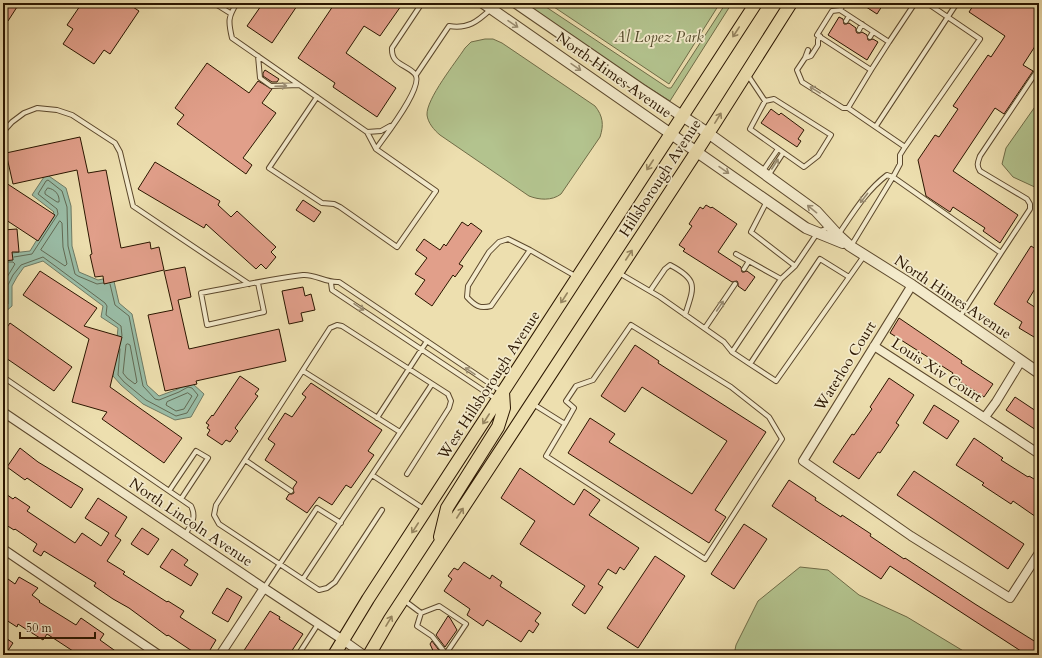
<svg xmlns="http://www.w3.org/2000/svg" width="1042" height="658" font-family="Cardo,serif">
<rect width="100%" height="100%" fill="#eddfaf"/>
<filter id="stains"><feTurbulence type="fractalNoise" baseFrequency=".005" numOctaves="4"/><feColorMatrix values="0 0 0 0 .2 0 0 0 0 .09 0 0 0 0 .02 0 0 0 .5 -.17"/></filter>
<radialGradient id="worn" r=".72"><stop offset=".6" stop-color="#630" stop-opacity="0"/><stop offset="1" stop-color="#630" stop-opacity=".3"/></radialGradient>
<path fill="#b3c38e" stroke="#6f6c47" d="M525,3H540L668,88H671L726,3H732L670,101L643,84Z
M548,3H720L669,84Z
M485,39H493L502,43L595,106C603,116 604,125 600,137L561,194C552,201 539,200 529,196L440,135C434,130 428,123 427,115C426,99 456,62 465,48L471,42Z
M1039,101V189L1013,177L1002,164L1006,148Z
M800,567L828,570L859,595L907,617L970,655H734L736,645L758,601Z"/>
<path fill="#9abda7" stroke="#6e7a64" d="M46,174L66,188L71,206L72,246L79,272L98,280L113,277L119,303L132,314L147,385L159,396L178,389L187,383L193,384L204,394L191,417L175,420L143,404L121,385L113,376L118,328L101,317L103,306L43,261L24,267L17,277L12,286V306L4,313L3,312V254L30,251L54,212L32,195Z"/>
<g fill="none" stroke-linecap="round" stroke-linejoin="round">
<path stroke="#626a54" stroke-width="1" d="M48,188C55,189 60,195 59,202H57L45,194V192Z
M60,221L62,223L63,247L67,264L65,266L41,250Z
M14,257L32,254L58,214L57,209L38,194L46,181L48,180L62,191L67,207L68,246L75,274L78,276L97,284L103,283
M3,262H13L15,264L4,282L3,289
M110,284L115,305L129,316L143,386L155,399L159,400L179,392L188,387
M3,309L8,304V285L13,275L21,265L43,257L105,303L107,306L106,315L121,326L122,336
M128,344L130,345L137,382L135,384L127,378L123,373L126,345Z
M120,349L118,375L124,382L146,400L176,416L187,413L198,395L192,388L188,387
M188,393L192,396L184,409L176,411L166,405L167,402Z"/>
</g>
<path fill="#e19f8a" stroke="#2b1600" d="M3,3H10L17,7L8,21L3,18Z
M82,3H127L139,11L110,54L104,50L94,64L63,44L73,29L67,25Z
M263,3H299L272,43L247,26Z
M335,3H397L401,6L380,36L364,26L346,53L396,88L377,117L333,87L335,83L298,58Z
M860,3H884L877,14Z
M975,3H1039V40L1023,65L1033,71L1004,114L995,108L953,171L1018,215L1000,243L983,231L985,228L953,207L950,212L926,196L918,160L935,135L939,137L958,109L953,106L988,55L991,57L1005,36L969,12Z
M839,17L843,19L844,24H846L849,23L856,28V31L857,33H860L862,32L867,35L868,40H870L873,39L878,42L867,60L828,35Z
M207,63L249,93L258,81L272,89L262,103L276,113L243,158L252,165L246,174L177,124L184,115L175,108Z
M265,70L279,79L277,82H272L263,76V73Z
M771,109L779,115L781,113L804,130L798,139L801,141L797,147L761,123Z
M80,137L88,173L106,170L121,248L150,242L151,249L159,247L164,270L104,284L103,276L95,277L90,255L92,254L77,170L13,184L6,153Z
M155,162L220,201L218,205L231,217L237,211L276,247L271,252L276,257L266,269L261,264L256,269L206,224L204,228L138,189Z
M3,181L55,215L38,241L3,218Z
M303,200L321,212L314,222L296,210Z
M706,205L711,208L712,207L737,224L718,252L741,267L742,272H744L747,271L755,277L745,291L738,286V283L737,281L732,282L683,251L685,249L679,245L692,226L689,224L700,207L703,209Z
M462,222L468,226L471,223L482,231L459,264L463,266L455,277L453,275L432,306L415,294L425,280L415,274L427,258L416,250L424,239L440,250L444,244L446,246Z
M17,229L19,252H12L13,260L3,261V230Z
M1031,246L1039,251V282L1027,302L1039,310V340L1019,328L1022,322L994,304Z
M185,267L191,297L178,300L189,349L279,329L286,361L196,381L197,384L165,391L148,315L173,310L164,271Z
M40,271L97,308L84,326L122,337L110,387L182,438L164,463L102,419L107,412L72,402L89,339L23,295Z
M303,287L305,296L311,294L315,310L301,313L303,321L289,324L282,291Z
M899,318L962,361L961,363L993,384L984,397L951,376L953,373L890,333Z
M10,323L72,367L54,391L3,356V333Z
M635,345L659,361L658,363L766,432L715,510L726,517L709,543L568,453L590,418L615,434L609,442L692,494L727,441L642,387L625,412L601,396Z
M240,376L259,389L255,394L258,396L235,428L238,431L230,442L226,440L222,445L207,435L210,430L207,428L209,425L206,423L212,415L213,416Z
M889,378L914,395L896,423L899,425L880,453L878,452L859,479L833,462L852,434L854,435L872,409L870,407Z
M311,383L382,430L368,451L374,455L351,488L346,485L332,505L319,497L307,513L286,499L289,494H292L294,493L293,488L297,482L265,460L275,444L268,439L285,413L292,417L306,397L302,394Z
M1015,397L1039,413V432L1006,410Z
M934,405L959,421L947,439L923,423Z
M974,438L1003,458L1001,460L1028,477L1029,476L1039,482V519L1013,501L1011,504L982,485L984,483L956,465Z
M20,448L38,462L83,489L71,508L27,478L25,480L7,467Z
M520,468L574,505L584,489L600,500L589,515L639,548L624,570L620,567L616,574L608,569L598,584L603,587L585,614L572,605L585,586L520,544L535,521L501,498Z
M914,471L1024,544L1008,569L897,495Z
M789,480L816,498L815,500L841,517L842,515L871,534L870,536L904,559L905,558L975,604L1039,644L1032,655H1027L890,566L881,579L772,506Z
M3,492L13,499L15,497L30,507L27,511L75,543L82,533L101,546L109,533L85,518L98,498L127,517L115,536L121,540L107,561L125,572L123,574L167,602L168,601L184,611L180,617L216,640L207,655H198L168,635L167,636L129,608L113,599L94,586L96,583L44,551L41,556L33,551L37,544L15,529L14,530L3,523Z
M744,524L767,539L734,589L711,574Z
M142,528L159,539L148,555L131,544Z
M172,549L188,560L184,565L198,574L191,586L160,567Z
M655,556L685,576L638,648L607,628Z
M464,562L490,579L492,575L502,582L500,586L541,613L535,621L539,624L533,633L529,630L521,642L487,620L483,626L467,615L470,609L444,591L452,579L448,576L454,568L458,570Z
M19,577L38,588L32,595L40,601L39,602L76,625L81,618L104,634L100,640L121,655H79L47,634L43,640L18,624L17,627L3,618V580L6,582L8,579L15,584Z
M227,588L242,597L228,622L212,613Z
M270,611L280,617L279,619L303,634L289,655H241Z
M448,616L450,618L457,630L445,647L436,635Z
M3,636L13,643L5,655H3Z
M432,641L441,653L440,655H435L430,644Z"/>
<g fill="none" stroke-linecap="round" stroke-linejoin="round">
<defs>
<path id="service" d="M214,3L230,13
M237,3C228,17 228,21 232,38L367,132L376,149L436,191L397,247L340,207L334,204L322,203L269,168L317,97
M844,3L840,10L889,42L915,3
M840,10L832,11L817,35L871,70
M846,21L849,16
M859,30L862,24
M820,36L818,40V45L811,56L805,58L797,70L802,82L843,108H848
M870,37L873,32
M889,42L871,70L848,108L905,147
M258,56L260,78L271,86L299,85
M805,58L808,50
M747,74L765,101
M416,75L449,26C468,29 477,22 491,9
M774,99L831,135L818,156L804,167L750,129L765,101Z
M876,126L957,3
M3,132L12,122L24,113L37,108L57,110L72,115L115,143L120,152L133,206L249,284
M367,132L381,131L390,126
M376,149C384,137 425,86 415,74C406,64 391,65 392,48L422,3
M762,172L778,149
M768,176L783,153
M767,201L751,232L795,266
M838,235C853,213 866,191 887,175L893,177L1001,253L959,318
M851,246L893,177L900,164V155L905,147L980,39L927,3
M530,250L491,306C480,309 475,306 467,297L468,286L489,252L499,242L508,239L530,250L577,277
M1001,253L1030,209V204L1027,199L980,171C976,165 978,162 980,156L1039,68
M736,254L781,279L795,266L818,232L830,227
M744,269L749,261
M619,273L660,297L724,342L732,352L750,364
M849,277L820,259L750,364L776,381L864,256
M258,283L264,312L207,325L201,293C235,287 269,279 303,275C315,274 326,283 339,282L501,391
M331,283L332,290L496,399
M650,291L665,269L670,265C699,280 694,287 685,315
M705,328L735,284
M732,352L781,279
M303,371L400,432
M3,377L191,506C197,518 191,524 185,535
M533,404L565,424L546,456L705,559L782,439L769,417L731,387L631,325L593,380L576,386L566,401L574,408L565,424
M377,418L427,341
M245,460L291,491
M372,475L424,509
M169,491L196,451L208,458L181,499
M382,510L335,582L327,588L319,590L219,524L214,515L216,505L330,328L337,325L342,326L448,394L451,401L449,408L407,474
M303,579L432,384
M264,588L317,508L341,523
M405,601L421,613L439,606L466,624L445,655
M421,613L417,626L432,636L446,654
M298,655L318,624"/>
<path id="minor" d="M912,285L803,461L911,536L1010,598L1039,553
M874,346C929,382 985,417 1039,454
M3,412L264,588L343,640L364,655
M985,417L996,402L1021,361
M3,549L159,655
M220,655L264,588"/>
<path id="tertiary" d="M483,3L806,228L843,243
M516,3L641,89L708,133L816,211L838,235L850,246L912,285L1039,373"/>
<path id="primary" d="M440,537L447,508L498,427L504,408L503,392
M334,655L368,599L756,3
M369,655L390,619L697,151L791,3"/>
</defs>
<use href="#service" stroke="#5c482c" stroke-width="6"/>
<use href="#minor" stroke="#5c482c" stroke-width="10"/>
<use href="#tertiary" stroke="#5c482c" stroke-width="12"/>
<use href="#primary" stroke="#2b1600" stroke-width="14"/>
<use href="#service" stroke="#f3eacb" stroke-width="4"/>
<use href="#minor" stroke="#f3eacb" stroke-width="8"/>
<use href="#tertiary" stroke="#f3eacb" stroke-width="10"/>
<use href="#primary" stroke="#eddfaf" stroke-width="12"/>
</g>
<defs><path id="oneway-shaft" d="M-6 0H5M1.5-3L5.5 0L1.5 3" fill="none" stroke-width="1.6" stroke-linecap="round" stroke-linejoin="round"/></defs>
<g stroke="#998b70">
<use href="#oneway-shaft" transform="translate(513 24) rotate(34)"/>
<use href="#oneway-shaft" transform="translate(576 67) rotate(35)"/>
<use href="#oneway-shaft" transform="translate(281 86) rotate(-2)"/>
<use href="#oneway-shaft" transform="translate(815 90) rotate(-148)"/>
<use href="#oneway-shaft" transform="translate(775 164) rotate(-57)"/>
<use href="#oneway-shaft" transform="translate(724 170) rotate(35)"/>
<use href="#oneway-shaft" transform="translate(864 198) rotate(128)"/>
<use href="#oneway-shaft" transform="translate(812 209) rotate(-141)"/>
<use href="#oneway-shaft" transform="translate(720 306) rotate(-56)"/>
<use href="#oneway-shaft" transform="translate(359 307) rotate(34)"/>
<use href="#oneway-shaft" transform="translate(470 371) rotate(-146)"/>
</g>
<g stroke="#968560">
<use href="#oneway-shaft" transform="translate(736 32) rotate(123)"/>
<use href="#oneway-shaft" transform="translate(718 118) rotate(-58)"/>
<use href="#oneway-shaft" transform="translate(650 165) rotate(123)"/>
<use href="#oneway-shaft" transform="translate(629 255) rotate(-57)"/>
<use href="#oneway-shaft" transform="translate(564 298) rotate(123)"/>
<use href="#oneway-shaft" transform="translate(486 419) rotate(123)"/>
<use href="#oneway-shaft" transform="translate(460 513) rotate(-57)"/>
<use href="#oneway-shaft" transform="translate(415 528) rotate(123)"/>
<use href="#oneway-shaft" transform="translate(389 621) rotate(-59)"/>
</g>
<g text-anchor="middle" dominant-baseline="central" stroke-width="3.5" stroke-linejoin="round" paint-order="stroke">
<g font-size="15" font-style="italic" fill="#544a2b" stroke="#f3eacb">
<text x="659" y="37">Al Lopez Park</text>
</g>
<g font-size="15" fill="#2b1600" stroke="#f3eacb">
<text transform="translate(614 75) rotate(35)">North Himes Avenue</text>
<text transform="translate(660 178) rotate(-57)">Hillsborough Avenue</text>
<text transform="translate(953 297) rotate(34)">North Himes Avenue</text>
<text transform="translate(845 366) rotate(-58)">Waterloo Court</text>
<text transform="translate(937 370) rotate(33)">Louis Xiv Court</text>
<text transform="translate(489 385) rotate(-57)">West Hillsborough Avenue</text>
<text transform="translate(191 522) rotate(34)">North Lincoln Avenue</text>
</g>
</g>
<rect width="1042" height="658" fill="none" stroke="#eddfaf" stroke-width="16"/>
<rect x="4" y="4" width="1034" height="650" fill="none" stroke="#2b1600" stroke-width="2"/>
<rect x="8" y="8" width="1026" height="642" fill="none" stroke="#2b1600"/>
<path d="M20 632v6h75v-6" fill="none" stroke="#2b1600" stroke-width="2"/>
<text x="26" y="632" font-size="12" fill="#2b1600" stroke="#f3eacb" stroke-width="3" paint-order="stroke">50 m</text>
<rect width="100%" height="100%" filter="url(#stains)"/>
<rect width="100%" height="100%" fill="url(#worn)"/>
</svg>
